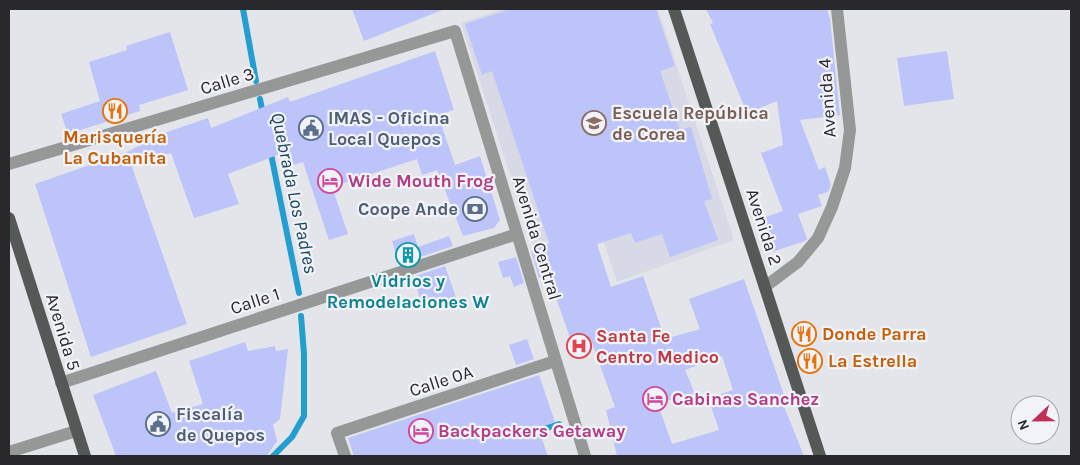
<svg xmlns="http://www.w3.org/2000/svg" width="1080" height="465" font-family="Karla,sans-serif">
<rect width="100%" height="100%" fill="#e4e5ea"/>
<path fill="#d7d9e6" d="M502,9H658L734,240L617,282L598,224L533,246L461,23Z"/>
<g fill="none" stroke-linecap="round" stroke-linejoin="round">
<path stroke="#229ecf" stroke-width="6" d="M243,9L256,81
M260,99L263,114
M270,149L299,293
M532,433L559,424
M273,456L292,437L304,416V354L301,316"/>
</g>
<path fill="#bcc4f9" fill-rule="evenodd" d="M352,9H445L364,41Z
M510,9H656L675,66L660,71L680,130L691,127L712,199L704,201L718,240L670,257L662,234L635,243L631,233L597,244L611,287L643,276L665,339L700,329L689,299L744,279L785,398L781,399L804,456H617L606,410L615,407L591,340L573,346L548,275L539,278L531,251L549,243L492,71L482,75L465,24ZM722,356L733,390L708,398L719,430L672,444L657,402L696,396L685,370Z
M706,9H827L830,19L840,115L800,120L819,170L825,167L831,185L828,192L818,195L822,206L798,214L807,239L805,241L772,252L760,219L783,211L761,153L783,145L777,101L747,113L710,24L713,23Z
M170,32L188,90L139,105L140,111L68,134L61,114L100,101L89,62L127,50L126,46Z
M435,51L454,110L438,115L455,165L480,156L500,220L494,228L463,236L437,170L422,175L417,159L332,187L348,234L329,240L303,162L290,166L285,152L228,174L239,204L194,218L171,153L132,167L187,324L91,357L35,184L127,152L164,133L208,118L211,128L288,97L290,102Z
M947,51L954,99L904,106L897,58Z
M414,234L418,247L449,236L453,246L399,264L392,241Z
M516,257L524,283L514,287L510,276L503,278L498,262Z
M445,266L457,300L424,310L413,277Z
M527,339L534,359L516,365L509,345Z
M245,342L248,351L275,346L276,351L288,349L280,419L273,425L277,441L267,456H116L93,395L156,371L172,413L203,404L189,361Z
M539,375L555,422L538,428L548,456H354L348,438Z"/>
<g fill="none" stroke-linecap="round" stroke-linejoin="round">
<path stroke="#959896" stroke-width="12" d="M9,164L455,31L585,456
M766,286L798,262L818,238L832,207L845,168L850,130L837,9
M61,383L517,234
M9,452L76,431
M345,456L337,433L555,361"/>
<path stroke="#545856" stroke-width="12" d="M674,9L820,456
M9,218L85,456"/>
</g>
<defs>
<symbol id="restaurant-ring" viewBox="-11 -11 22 22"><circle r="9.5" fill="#f2f3f8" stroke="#e8710a" stroke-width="1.5"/><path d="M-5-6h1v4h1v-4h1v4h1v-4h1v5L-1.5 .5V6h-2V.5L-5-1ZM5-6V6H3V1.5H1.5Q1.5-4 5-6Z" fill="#e8710a"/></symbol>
<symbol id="school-ring" viewBox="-11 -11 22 22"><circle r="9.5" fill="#f2f3f8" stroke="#8d6e63" stroke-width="1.5"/><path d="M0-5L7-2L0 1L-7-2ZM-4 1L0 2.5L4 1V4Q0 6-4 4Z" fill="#8d6e63"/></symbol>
<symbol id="civic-ring" viewBox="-11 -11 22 22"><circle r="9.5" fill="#f2f3f8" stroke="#5c6f8a" stroke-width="1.5"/><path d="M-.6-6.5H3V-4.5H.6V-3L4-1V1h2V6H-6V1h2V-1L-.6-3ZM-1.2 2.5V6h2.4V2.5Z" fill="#5c6f8a"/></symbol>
<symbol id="hotel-ring" viewBox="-11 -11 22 22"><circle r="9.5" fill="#f2f3f8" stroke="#d1479c" stroke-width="1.5"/><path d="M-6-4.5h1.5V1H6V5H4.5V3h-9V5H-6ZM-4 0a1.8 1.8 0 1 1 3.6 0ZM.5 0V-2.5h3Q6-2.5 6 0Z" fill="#d1479c"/></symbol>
<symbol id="bank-ring" viewBox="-11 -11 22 22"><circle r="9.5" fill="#f2f3f8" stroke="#5c6f8a" stroke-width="1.5"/><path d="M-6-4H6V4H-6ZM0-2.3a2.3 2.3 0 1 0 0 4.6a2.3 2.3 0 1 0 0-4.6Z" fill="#5c6f8a"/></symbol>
<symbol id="building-ring" viewBox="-11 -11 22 22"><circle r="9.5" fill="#f2f3f8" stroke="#0f9aa8" stroke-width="1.5"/><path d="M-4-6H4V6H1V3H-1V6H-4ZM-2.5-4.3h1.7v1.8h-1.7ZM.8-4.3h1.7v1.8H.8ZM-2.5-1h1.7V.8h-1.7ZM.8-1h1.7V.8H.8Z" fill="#0f9aa8"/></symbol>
<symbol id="hospital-ring" viewBox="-11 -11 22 22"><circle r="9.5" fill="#f2f3f8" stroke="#e0444e" stroke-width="1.5"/><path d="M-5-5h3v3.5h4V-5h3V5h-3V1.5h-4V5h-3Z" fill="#e0444e"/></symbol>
</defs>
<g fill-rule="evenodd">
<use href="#restaurant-ring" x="101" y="97" width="28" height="28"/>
<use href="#school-ring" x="580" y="109" width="28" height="28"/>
<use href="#civic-ring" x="297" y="114" width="28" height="28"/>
<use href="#hotel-ring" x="316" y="167" width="28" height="28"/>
<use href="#bank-ring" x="461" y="195" width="28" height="28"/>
<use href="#building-ring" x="394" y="241" width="28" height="28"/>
<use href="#restaurant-ring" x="790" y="320" width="28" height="28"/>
<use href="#hospital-ring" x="565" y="332" width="28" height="28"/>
<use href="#restaurant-ring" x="796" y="347" width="28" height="28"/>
<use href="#hotel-ring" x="641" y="385" width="28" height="28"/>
<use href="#civic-ring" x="144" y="410" width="28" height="28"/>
<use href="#hotel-ring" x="407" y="417" width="28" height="28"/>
</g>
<g text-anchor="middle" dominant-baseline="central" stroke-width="4.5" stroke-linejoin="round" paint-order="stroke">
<g font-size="18" fill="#29292b" stroke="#f2f3f8">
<text transform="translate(227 81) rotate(-17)">Calle 3</text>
<text transform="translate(827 98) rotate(-94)">Avenida 4</text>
<text transform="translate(764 227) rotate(72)">Avenida 2</text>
<text transform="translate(537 238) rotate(73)">Avenida Central</text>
<text transform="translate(255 301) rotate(-18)">Calle 1</text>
<text transform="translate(63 332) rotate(73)">Avenida 5</text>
<text transform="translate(441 381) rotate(-18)">Calle 0A</text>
</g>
<g font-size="18" font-weight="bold" fill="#785e54" stroke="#f2f3f8" text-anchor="start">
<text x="612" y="113">Escuela República<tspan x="612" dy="21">de Corea</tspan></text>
</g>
<g font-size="18" font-weight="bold" fill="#4e5e75" stroke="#f2f3f8" text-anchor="start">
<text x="328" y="118">IMAS - Oficina<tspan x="328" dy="21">Local Quepos</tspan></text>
<text x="458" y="209" text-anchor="end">Coope Ande</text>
<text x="176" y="414">Fiscalía<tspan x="176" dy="21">de Quepos</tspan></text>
</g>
<g font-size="18" font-weight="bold" fill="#c56008" stroke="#f2f3f8" text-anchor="start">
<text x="115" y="137" text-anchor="middle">Marisquería<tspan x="115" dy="21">La Cubanita</tspan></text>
<text x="822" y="334">Donde Parra</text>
<text x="828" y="361">La Estrella</text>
</g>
<g font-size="18" font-weight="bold" fill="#b23c85" stroke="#f2f3f8" text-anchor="start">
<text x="348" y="181">Wide Mouth Frog</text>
<text x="672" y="399">Cabinas Sanchez</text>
<text x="438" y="431">Backpackers Getaway</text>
</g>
<g font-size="18" font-weight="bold" fill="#0d838f" stroke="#f2f3f8">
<text x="408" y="281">Vidrios y<tspan x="408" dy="21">Remodelaciones W</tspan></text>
</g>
<g font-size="18" font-weight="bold" fill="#be3a42" stroke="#f2f3f8" text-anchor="start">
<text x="596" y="336">Santa Fe<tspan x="596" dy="21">Centro Medico</tspan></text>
</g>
<g font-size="19" font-style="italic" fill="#18475c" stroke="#f2f3f8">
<text transform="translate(294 193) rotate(78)">Quebrada Los Padres</text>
</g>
</g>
<rect width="1080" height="465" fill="none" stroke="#29292b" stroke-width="20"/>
<g transform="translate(1035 420) rotate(248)"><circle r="24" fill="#f2f3f8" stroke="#a2a2a6"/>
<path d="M0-4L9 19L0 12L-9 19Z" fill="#c03057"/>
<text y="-8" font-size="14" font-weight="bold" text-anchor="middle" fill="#29292b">N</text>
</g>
</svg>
